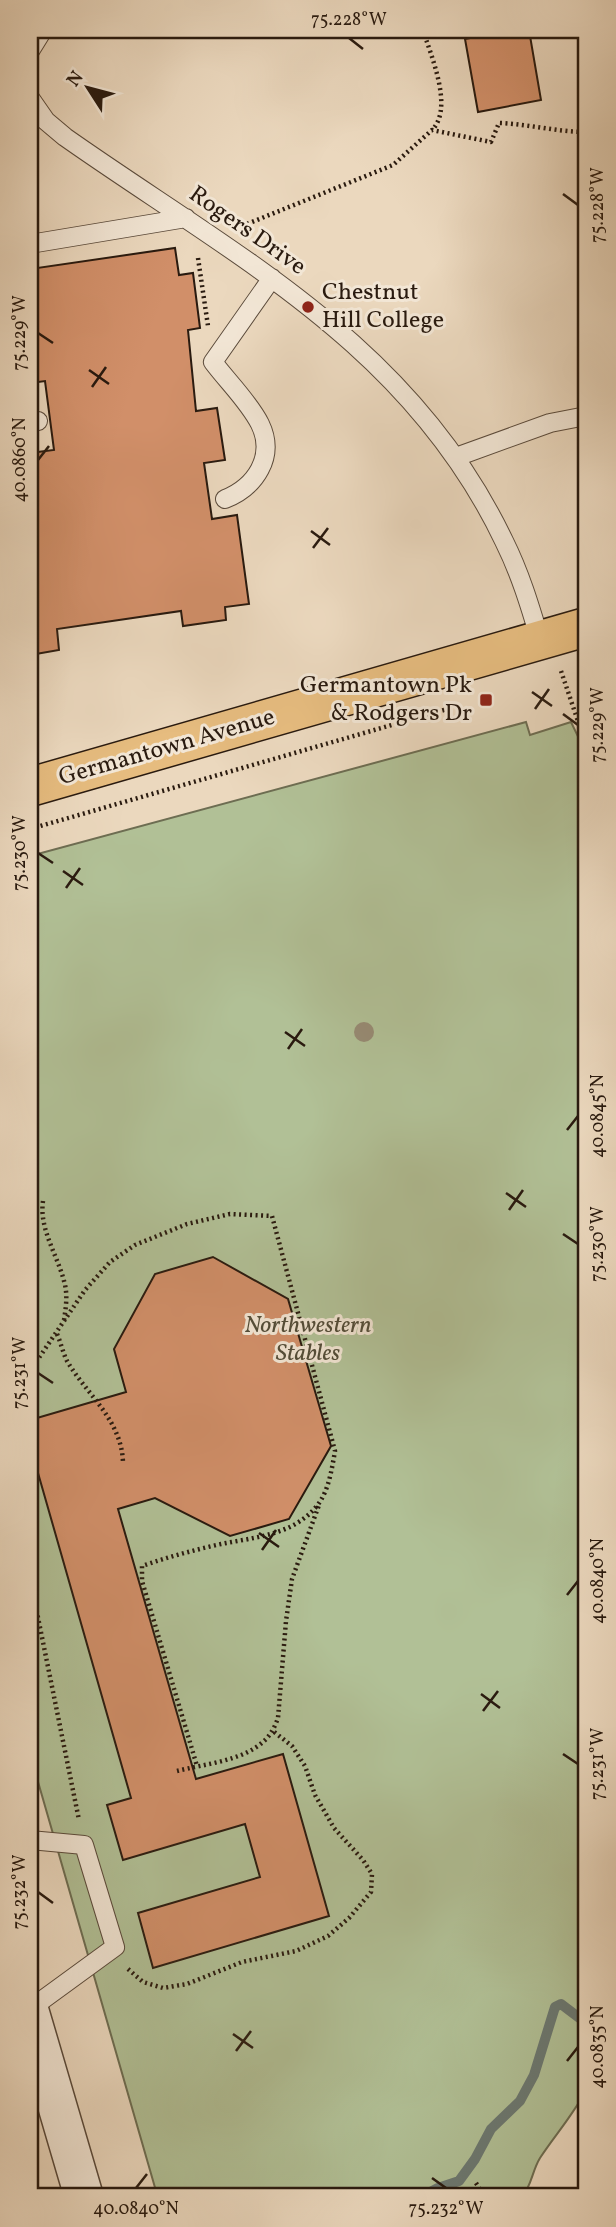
<svg xmlns="http://www.w3.org/2000/svg" width="616" height="2227" font-family="Vollkorn,serif">
<rect width="100%" height="100%" fill="#ebd8be"/>
<filter id="stains"><feTurbulence type="fractalNoise" baseFrequency=".00286" numOctaves="4"/><feColorMatrix values="0 0 0 0 .2 0 0 0 0 .09 0 0 0 0 .02 0 0 0 .5 -.17"/></filter>
<radialGradient id="worn" r=".72"><stop offset=".6" stop-color="#630" stop-opacity="0"/><stop offset="1" stop-color="#630" stop-opacity=".3"/></radialGradient>
<path fill="#b1c096" stroke="#6d6d52" stroke-width="2" d="M526,722L530,735L571,722L586,753V2090C574,2114 555,2135 540,2158C532,2171 532,2185 522,2197H155L156,2191L30,1754V856Z"/>
<g fill="none" stroke-linecap="round" stroke-linejoin="round">
<path stroke="#6c7972" stroke-width="10" d="M421,2197L438,2188L459,2181L475,2159L491,2129L520,2101L534,2075L555,2007L561,2004L586,2023"/>
</g>
<path fill="#d18f69" stroke="#291a0f" stroke-width="2" d="M513,30H529L541,100L478,112L465,39Z
M175,248L179,275L193,273L200,328L188,330L196,411L217,408L225,460L204,463L212,519L237,515L249,604L225,607L226,620L183,626L181,611L57,629L59,650L30,655V453L54,450L45,381L30,383V269Z
M213,1257L288,1299L331,1446L289,1519L230,1536L155,1498L118,1509L196,1779L283,1754L329,1916L153,1968L138,1913L260,1877L245,1824L123,1860L107,1805L131,1798L30,1445V1420L126,1392L114,1349L155,1274Z"/>
<g fill="none" stroke-linecap="round" stroke-linejoin="round">
<defs>
<path id="service" d="M30,51L43,30
M30,98L46,121L65,137C234,256 410,344 504,541C520,573 530,606 540,640
M30,244L186,218
M30,422L38,421
M456,457L550,423L586,416
M225,499C255,487 276,457 260,424C249,402 228,382 213,362L272,278
M30,1840L84,1845L115,1947L30,2009"/>
<path id="tertiary" d="M30,2013L84,2197"/>
<path id="primary" d="M30,787L586,627"/>
</defs>
<use href="#service" stroke="#5a4a3b" stroke-width="20"/>
<use href="#tertiary" stroke="#5a4a3b" stroke-width="41"/>
<use href="#primary" stroke="#291a0f" stroke-width="41"/>
<path stroke="#291a0f" stroke-width="4.5" stroke-dasharray="2 3.5" stroke-linecap="butt" d="M423,30C431,56 454,108 432,130
M544,30L551,37
M424,34L434,30
M242,226L393,165L432,130L491,142L499,123C529,124 557,132 586,132
M198,258L208,326
M561,671L586,745
M578,723L586,720
M30,829L451,708
M43,1201C39,1229 57,1254 64,1281C68,1294 66,1307 64,1320
M57,1334C61,1343 63,1353 67,1361C87,1395 122,1420 123,1463
M30,1371L85,1290L110,1262L135,1245L187,1224L230,1214L272,1216L335,1451C332,1468 329,1489 319,1503C296,1535 256,1537 221,1544C194,1550 168,1557 142,1566V1581L197,1766
M30,1578L79,1820
M177,1771C204,1764 243,1761 264,1741C271,1735 275,1726 278,1718L286,1621L292,1579L319,1505
M128,1969L143,1982L163,1988L187,1984L242,1962L296,1951L328,1936L349,1918L371,1892L372,1874L363,1860L334,1828L315,1795L305,1766L292,1746L273,1731
M476,2183L481,2191L479,2197
M581,2197L586,2190"/>
<use href="#service" stroke="#f2e6d5" stroke-width="18"/>
<use href="#tertiary" stroke="#f2e6d5" stroke-width="38"/>
<use href="#primary" stroke="#e6bc7f" stroke-width="38"/>
</g>
<circle fill="#978b74" cx="364" cy="1032" r="10"/>
<path fill="none" stroke="#291a0f" stroke-width="2.5" d="M349,38L363,49M563,194L578,205M38,333L53,343M89,370L109,384M92,387L106,367M38,460L49,446M311,531L330,545M313,548L328,528M532,692L552,706M535,709L549,689M563,714L578,725M38,853L53,863M63,871L83,885M66,888L80,868M285,1032L305,1046M288,1049L302,1029M567,1130L578,1116M506,1193L526,1207M509,1210L523,1190M563,1234L578,1244M38,1373L53,1383M259,1533L279,1547M262,1550L276,1530M567,1595L578,1581M481,1694L500,1708M483,1711L498,1691M563,1754L578,1764M38,1892L53,1903M233,2034L253,2048M236,2051L251,2031M567,2061L578,2047M432,2178L446,2188M136,2188L147,2174"/>
<g fill="#8f2418" stroke="#f2e6d5" stroke-width="2.5">
<circle cx="308" cy="307" r="7"/>
<rect x="479" y="693" width="14" height="14" rx="3.5"/>
</g>
<g text-anchor="middle" dominant-baseline="central" stroke-width="6" stroke-linejoin="round" paint-order="stroke">
<g font-size="24" fill="#291a0f" stroke="#f2e6d5">
<text transform="translate(247 231) rotate(35)">Rogers Drive</text>
<text transform="translate(167 748) rotate(-16)">Germantown Avenue</text>
</g>
<g font-size="24" fill="#291a0f" stroke="#f2e6d5" text-anchor="start">
<text x="322" y="293">Chestnut<tspan x="322" dy="28">Hill College</tspan></text>
<text x="472" y="686" text-anchor="end">Germantown Pk<tspan x="472" dy="28">&amp; Rodgers Dr</tspan></text>
</g>
<g font-size="24" font-style="italic" fill="#524c38" stroke="#f2e6d5">
<text x="308" y="1326">Northwestern<tspan x="308" dy="28">Stables</tspan></text>
</g>
</g>
<rect width="616" height="2227" fill="none" stroke="#ebd8be" stroke-width="77"/>
<g transform="translate(88 88) rotate(306)" stroke="#f2e6d5" stroke-width="5" paint-order="stroke">
<path d="M0-5L12 26L0 18L-12 26Z" fill="#291a0f"/>
<text y="-10" font-size="19" font-weight="bold" text-anchor="middle" fill="#291a0f">N</text>
</g>
<rect x="38" y="38" width="540" height="2150" fill="none" stroke="#291a0f" stroke-width="2.5"/>
<g font-size="18" text-anchor="middle" fill="#291a0f">
<text x="349" y="25">75.228°W</text>
<text transform="translate(597 205) rotate(-90)" y="6">75.228°W</text>
<text transform="translate(19 333) rotate(-90)" y="6">75.229°W</text>
<text transform="translate(19 460) rotate(-90)" y="6">40.0860°N</text>
<text transform="translate(597 725) rotate(-90)" y="6">75.229°W</text>
<text transform="translate(19 853) rotate(-90)" y="6">75.230°W</text>
<text transform="translate(597 1116) rotate(-90)" y="6">40.0845°N</text>
<text transform="translate(597 1244) rotate(-90)" y="6">75.230°W</text>
<text transform="translate(19 1373) rotate(-90)" y="6">75.231°W</text>
<text transform="translate(597 1581) rotate(-90)" y="6">40.0840°N</text>
<text transform="translate(597 1764) rotate(-90)" y="6">75.231°W</text>
<text transform="translate(19 1892) rotate(-90)" y="6">75.232°W</text>
<text transform="translate(597 2047) rotate(-90)" y="6">40.0835°N</text>
<text x="136" y="2214">40.0840°N</text>
<text x="446" y="2214">75.232°W</text>
</g>
<rect width="100%" height="100%" filter="url(#stains)"/>
<rect width="100%" height="100%" fill="url(#worn)"/>
</svg>
